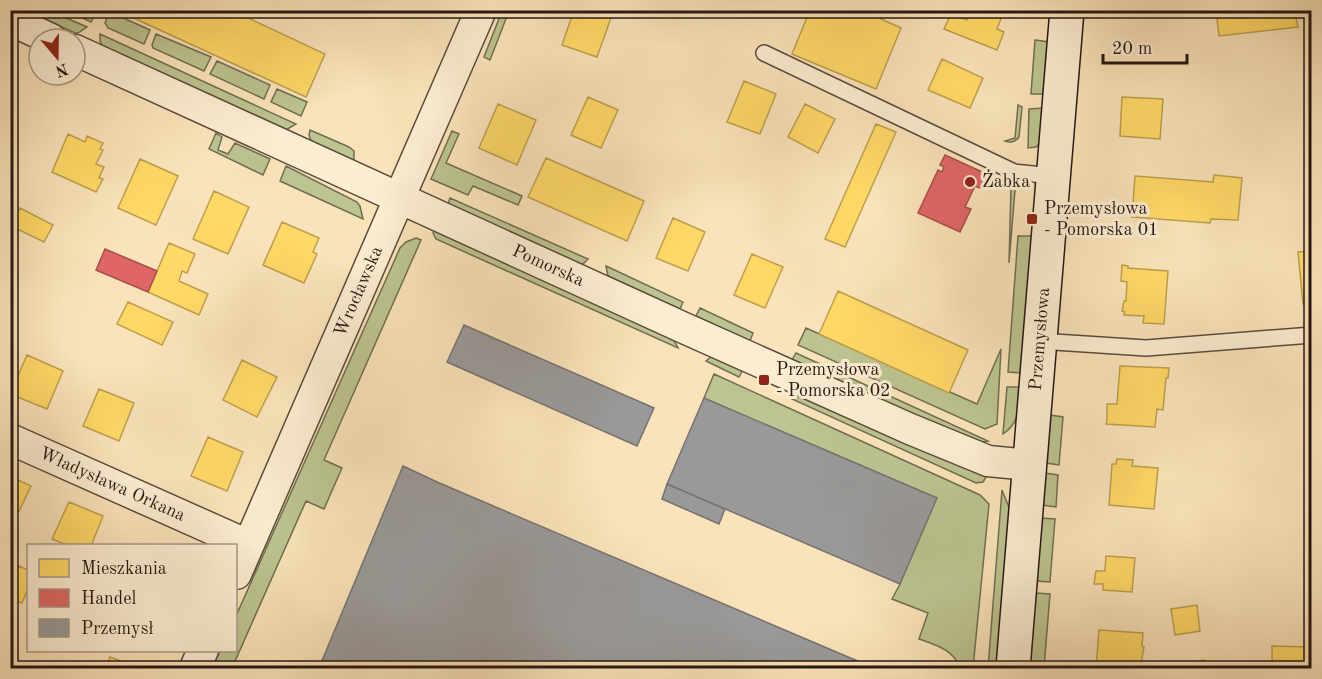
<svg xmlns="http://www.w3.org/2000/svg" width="1322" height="679" font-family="'Old Standard TT',serif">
<rect width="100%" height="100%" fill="#fae3ba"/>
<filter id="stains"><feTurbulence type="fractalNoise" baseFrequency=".00333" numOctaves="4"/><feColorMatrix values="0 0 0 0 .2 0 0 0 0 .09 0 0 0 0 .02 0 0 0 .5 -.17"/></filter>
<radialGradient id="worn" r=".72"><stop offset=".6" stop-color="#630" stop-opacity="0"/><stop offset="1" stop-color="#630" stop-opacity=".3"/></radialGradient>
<path fill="#bcc491" stroke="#716e52" stroke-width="1.5" d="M26,11H50L87,27L78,33H75Z
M68,11H97L91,22Z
M114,11H122L121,17L150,30L144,44L108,28L105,23L109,13Z
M502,11H509L490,60L484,57Z
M100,34L296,124L286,130L103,47L100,41Z
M156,34L211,57L204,71L153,48L152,45Z
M1035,40L1049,42L1044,94H1031Z
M217,61L270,85L264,99L210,74Z
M277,89L307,102L301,116L271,102Z
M1018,105L1022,107L1019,137C1015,142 1010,143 1005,141L1015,138Z
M1044,108L1040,143L1036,147L1028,148L1029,109Z
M310,130L349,147L354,151V161L311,141L309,135Z
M452,131L459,134L446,163L522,196L518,205L473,186L468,195L431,179Z
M216,133L222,137L218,150L228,154L235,143L270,159L263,175L209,149Z
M286,166L357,202L360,206L363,219L280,181Z
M1016,178L1009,263L1011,187Z
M450,198L588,259L583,264H577L448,204Z
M435,229L671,335L678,348L436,239L433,233Z
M1018,236H1034L1022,373L1008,372Z
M416,238L421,240L324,460L342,468L324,509L306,501L232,668H212L220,651L236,650V616L400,248L406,242Z
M606,266L683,302L680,309L608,276Z
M700,308L753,333L750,341L696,316Z
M806,328L977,404L1001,349L997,424L985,429L798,345Z
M796,353L988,441L979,442L966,439L792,360Z
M712,356L744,367L739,377L706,361Z
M714,374L980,495L989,504L973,668H960C954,650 936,645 919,639L928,613L892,599L900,584L704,398Z
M1007,387H1021C1019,406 1021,422 1003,434Z
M797,392L973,471L986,477L983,482L976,483L792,399Z
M1050,415L1063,417L1059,465L1046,463Z
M1045,473L1058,475L1056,507L1042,505Z
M1002,490L1010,510L998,668H988Z
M1041,518L1055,519L1050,582L1036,581Z
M1035,593L1050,594L1044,668H1029Z"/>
<path fill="#ffd966" stroke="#be9f4d" stroke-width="1.5" d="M126,10H231L325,54L306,97L125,14Z
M574,10H598L612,15L597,57L562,45Z
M810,10H861L901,28L876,89L792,54Z
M861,10H881L878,17Z
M971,10H988L1002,16L997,29L1004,32L997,50L944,29L951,14L967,20Z
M1216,10H1312V16L1296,18L1298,27L1219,36Z
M942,59L983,78L970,108L928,90Z
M744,81L776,94L760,134L727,122Z
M588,97L618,110L601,148L571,135Z
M1122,97L1163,99L1160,139L1120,136Z
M498,104L536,120L517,165L479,148Z
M805,104L835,119L818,153L788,137Z
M876,124L896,132L845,247L825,239Z
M68,134L85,142L87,136L103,143L100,149L103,150L96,164L104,167L99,178L103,179L96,192L52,172Z
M546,158L644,201L627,241L528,197Z
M140,159L178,176L156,225L118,208Z
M1214,175L1242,178L1238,220L1211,219L1210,223L1132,217L1135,176L1213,182Z
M214,191L249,207L228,254L193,239Z
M20,208L53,225L44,242L11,226Z
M673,218L705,232L688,271L656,258Z
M282,222L319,238L313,252L317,254L304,283L263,265Z
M169,243L195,254L187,273L182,271L179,281L208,294L199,315L148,292Z
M1312,251V303L1303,304L1298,252Z
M752,254L783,267L765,308L734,295Z
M1122,265L1128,266V268L1168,271L1164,324L1143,323L1144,316L1124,315L1125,312L1122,311L1124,301H1126L1127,282L1121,281Z
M838,291L968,350L949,393L819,334Z
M128,302L173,322L162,345L117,324Z
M27,355L63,371L47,409L10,394Z
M242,360L277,377L257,417L223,400Z
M1120,366L1169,368L1168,378H1166L1163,410L1157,409L1155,427L1106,424L1107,420V404H1117Z
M99,389L134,403L119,441L83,426Z
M208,437L243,452L227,491L191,476Z
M1117,459L1133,460L1132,466L1158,468L1154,509L1109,505L1112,464H1116Z
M10,476L31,486L10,530Z
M69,502L103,516L91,546H69L52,539Z
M1106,556L1135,558L1132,592L1103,590V584H1094L1096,571H1105Z
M19,566L28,570V588L22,603L10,599V585Z
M1197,605L1200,631L1175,635L1171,609Z
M1099,630L1143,633L1142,646L1144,647L1140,668H1096Z
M1272,646L1311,647L1310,668H1272Z
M110,657L139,668H105Z
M1204,660L1205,668H1178L1177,664Z"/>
<path fill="#e06666" stroke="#a84e4d" stroke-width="1.5" d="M945,155L987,174L980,188L975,186L965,207L971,209L960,232L918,213L938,170L942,172L944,167L940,165Z
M105,249L157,271L148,292L96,270Z"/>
<path fill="#999" stroke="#767270" stroke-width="1.5" d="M464,325L654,408L637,446L447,362Z
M704,398L937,498L900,584L667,484Z
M403,466L437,482L874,668H319Z
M667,484L725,509L719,524L662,499Z"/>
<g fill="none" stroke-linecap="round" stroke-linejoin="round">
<defs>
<path id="lane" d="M764,53L1014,172L1053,176
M1039,341L1146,348L1312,335"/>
<g id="street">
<path d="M10,20L51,39"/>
<path id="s1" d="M75,50L684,328L910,429L988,461L1029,465"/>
<path id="s2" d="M10,439L248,545"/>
<path id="s3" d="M236,574L481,10"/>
<path d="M195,668L203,650"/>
</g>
<g id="secondary">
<path id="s4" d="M1013,668L1067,10"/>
</g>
</defs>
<use href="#lane" stroke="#5b4a3c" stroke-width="18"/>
<use href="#street" stroke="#5b4a3c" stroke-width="33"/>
<use href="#secondary" stroke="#261712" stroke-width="36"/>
<use href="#lane" stroke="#fcedd2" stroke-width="15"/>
<use href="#street" stroke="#fcedd2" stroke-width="30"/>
<use href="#secondary" stroke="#fcedd2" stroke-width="33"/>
</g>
<g fill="#8f2418" stroke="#fcedd2" stroke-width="2">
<circle cx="970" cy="182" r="6"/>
<rect x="1026" y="213" width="12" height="12" rx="3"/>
<rect x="758" y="374" width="12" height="12" rx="3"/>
</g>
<g text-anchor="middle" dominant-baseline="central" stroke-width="6" stroke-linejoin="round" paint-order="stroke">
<g font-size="18" fill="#261712" stroke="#fcedd2" text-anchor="start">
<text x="982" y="182">Żabka</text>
<text x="1044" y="209">Przemysłowa<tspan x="1044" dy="21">- Pomorska 01</tspan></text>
<text x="776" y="370">Przemysłowa<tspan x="776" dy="21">- Pomorska 02</tspan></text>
</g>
<g font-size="18" fill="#261712" stroke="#fcedd2">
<text stroke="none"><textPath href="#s1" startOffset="520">Pomorska</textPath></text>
<text stroke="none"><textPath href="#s3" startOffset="308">Wrocławska</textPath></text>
<text stroke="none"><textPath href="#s4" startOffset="330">Przemysłowa</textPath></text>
<text stroke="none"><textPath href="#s2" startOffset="112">Władysława Orkana</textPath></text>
</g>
</g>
<rect width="1322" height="679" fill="none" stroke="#fae3ba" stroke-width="36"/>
<rect x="12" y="12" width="1298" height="655" fill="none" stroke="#261712" stroke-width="3"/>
<rect x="18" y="18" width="1286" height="643" fill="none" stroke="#261712" stroke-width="1.5"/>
<rect x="27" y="544" width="210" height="108" fill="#fcedd2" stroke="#a69785" stroke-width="1.5"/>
<rect x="39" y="559" width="30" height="18" fill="#ffd966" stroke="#a69785" stroke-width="1.5"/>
<text x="81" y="574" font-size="18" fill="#261712">Mieszkania</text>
<rect x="39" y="589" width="30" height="18" fill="#e06666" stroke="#a69785" stroke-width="1.5"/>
<text x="81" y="604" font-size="18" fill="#261712">Handel</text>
<rect x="39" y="619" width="30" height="18" fill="#999999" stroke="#a69785" stroke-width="1.5"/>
<text x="81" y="634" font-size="18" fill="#261712">Przemysł</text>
<g transform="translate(57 57) rotate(160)"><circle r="28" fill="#fcedd2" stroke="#a69785" stroke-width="1.5"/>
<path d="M0-4.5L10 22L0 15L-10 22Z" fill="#8f2418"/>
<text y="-9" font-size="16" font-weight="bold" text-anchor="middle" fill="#261712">N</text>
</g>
<path d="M1103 54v9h84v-9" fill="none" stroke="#261712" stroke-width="3"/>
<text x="1112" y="54" font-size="18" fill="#261712" stroke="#fcedd2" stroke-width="4.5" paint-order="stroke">20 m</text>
<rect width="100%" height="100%" filter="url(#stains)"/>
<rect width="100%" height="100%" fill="url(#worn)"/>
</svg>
